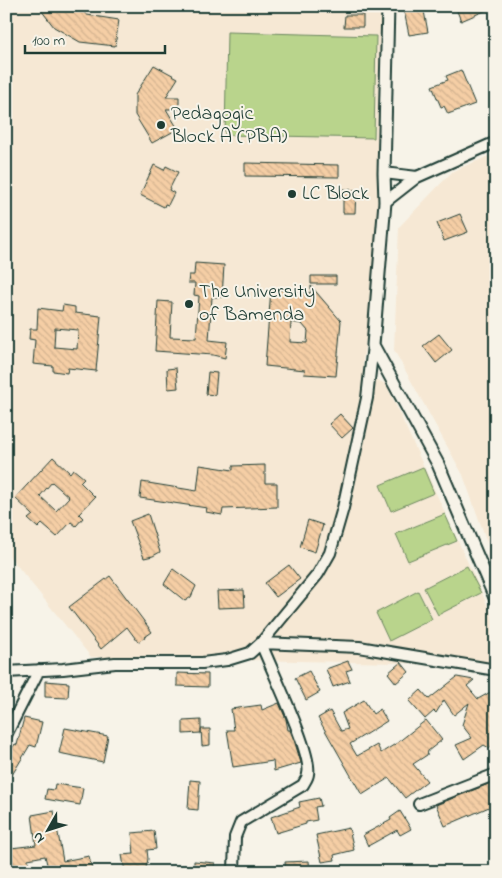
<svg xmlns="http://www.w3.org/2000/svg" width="502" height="878" font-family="'Indie Flower',sans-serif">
<defs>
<pattern id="building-back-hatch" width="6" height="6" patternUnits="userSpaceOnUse" patternTransform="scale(1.25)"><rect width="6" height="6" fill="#f5cea5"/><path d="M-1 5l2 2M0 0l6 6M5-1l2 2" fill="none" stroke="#d2b28f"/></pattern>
</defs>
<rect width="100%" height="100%" fill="#f7f3e8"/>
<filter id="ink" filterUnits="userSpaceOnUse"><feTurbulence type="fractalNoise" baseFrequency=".02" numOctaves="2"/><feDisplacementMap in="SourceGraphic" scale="10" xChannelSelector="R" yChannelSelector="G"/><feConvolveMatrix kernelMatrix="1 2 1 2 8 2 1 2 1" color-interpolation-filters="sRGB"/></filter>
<g filter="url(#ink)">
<path fill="#f6e8d4" d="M6,6H384L381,250L363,358V374L386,384L496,624V665L91,657L6,552Z
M496,153V567L463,475L394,350L399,227L453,171Z"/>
<path fill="#b9d48c" stroke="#6c8860" d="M227,32L376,36L374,138L225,135Z
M423,467L434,493L391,511L380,485Z
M445,514L457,541L408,561L396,534Z
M467,566L481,593L438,615L424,588Z
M418,591L432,619L389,641L376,613Z"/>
<path fill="url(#building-back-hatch)" stroke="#1f3d34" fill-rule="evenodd" d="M38,6H76L87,15L119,20L115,46L80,42L54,27Z
M403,6H423L428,32L409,35Z
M455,6H496L461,21Z
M345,15H363V27H344Z
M154,65L178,78L166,97H179V109H166L178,129L152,143L135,115V95Z
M461,70L475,104L448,114L444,106L441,107L432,86L448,80L446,76Z
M245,163L339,165V177L245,176Z
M154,165L164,170L166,166L178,172L169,190L174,193L168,205L165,204L164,207L140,195Z
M343,189L356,190L355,213H343Z
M460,214L468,232L444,241L437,223Z
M195,263L224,265L222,297H212L209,340L227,342L225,358L213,355L155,351L158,301L172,302L170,337L196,338L199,296L194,295L195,283H188L189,275H194Z
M311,276H336V284H311Z
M311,286L341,321L336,376L304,374L305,370L265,366L271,289L311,293ZM291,322L302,324L308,331L307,343L290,342Z
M63,305L75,307V313L101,316L96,371L68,368L67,373L53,371V366L33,364L35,340L29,339L30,329H37L38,308L62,311ZM55,328L78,330L77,349L54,347Z
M439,334L452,350L436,363L423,346Z
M176,368L178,388L168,389L167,369Z
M208,372L217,373L215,395L206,394Z
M340,414L353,428L342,438L329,424Z
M53,457L70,473L73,469L84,478L80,482L95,497L79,514L83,518L76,526L71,522L57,537L42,524L38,528L28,519L33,515L15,498ZM52,482L69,497L56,511L40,496Z
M200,465L233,470V466L265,465V483H277V507L223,509L222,515L206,512L207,508L140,498L142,482L197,491Z
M148,514L160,552L153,556L144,558L130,521Z
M308,520L323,525L315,552L300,547Z
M289,565L300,579L276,597L265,583Z
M173,569L196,586L191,597L185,601L164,584Z
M110,576L152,632L138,642L127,627L101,649L69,607Z
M244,590L245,607L218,608L217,591Z
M348,661L352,669L346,671L350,681L333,687L326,669Z
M401,662L409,672L396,683L388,673Z
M309,671L320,692L306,700L295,678Z
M177,673L208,674V687L177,686Z
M457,677L474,680L467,686L478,699L496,689V744L489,748L484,745L464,759L456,745L472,738L462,725L469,703L454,715L444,700L436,713L434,711L425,719L409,701L421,690L429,699Z
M45,681L69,683L68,698L45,697Z
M364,700L373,714L380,709L387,721L350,744L357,756L377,745L381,753L397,743L426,720L442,740L428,751L427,755L413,764L427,781L405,798L389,778L362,795L318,718L330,711L341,731L348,729L342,713Z
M279,703L286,719L288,730H290L295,743L301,763L274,771L273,761L233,767L227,730H234L231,709L261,705L262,710Z
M24,718L42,722L36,747L30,745L6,785V758L15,744L17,745Z
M201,720V733L183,734V721Z
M65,728L108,736L103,762L59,753Z
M201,729H210V745L202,746Z
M190,780L200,781L198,810L188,809Z
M496,781V804L445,826L436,805Z
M55,784L83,788L80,805L45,799L47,789L54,790Z
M319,798L321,806L315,807L317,820L306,822V824L276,833L271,817L300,807L299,802Z
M54,811L63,861L89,856L92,869L79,872H49L45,856L28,859L30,872H6V866L13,865L11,848L36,845L32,815Z
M400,811L411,829L400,835L397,830L368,846L363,835L391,820L390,818Z
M349,828L354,850L334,855L335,860L322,862L316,835Z
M154,831L156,849L147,850L148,859L146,868L125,872L122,855L134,854L132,833Z
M194,861L215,863L214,872H194Z
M309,861L310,872H286L285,862Z"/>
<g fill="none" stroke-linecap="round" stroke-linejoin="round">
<defs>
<path id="minor" d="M384,173L417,177
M385,202L417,177L496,142
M261,643L359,647L496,670
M6,672L63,669L115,663H202L227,660L250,653L261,643L318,574L330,553L343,508L367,398L373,345
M6,735L39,670
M419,804L496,774
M234,872L235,837L241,822L303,785C304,782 308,778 308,774C313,754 270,667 261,643"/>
<path id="tertiary" d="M388,6L384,173L385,202L373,345L438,464L496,600"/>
</defs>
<use href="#minor" stroke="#1f3d34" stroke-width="14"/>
<use href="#tertiary" stroke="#1f3d34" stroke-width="15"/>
<use href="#minor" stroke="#f7f3e8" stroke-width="10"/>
<use href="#tertiary" stroke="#f7f3e8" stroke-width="11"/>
</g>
</g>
<g fill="#1f3d34" stroke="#f7f3e8" stroke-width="2">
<circle cx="161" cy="125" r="5"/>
<circle cx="292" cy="194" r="5"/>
<circle cx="189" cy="304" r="5"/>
</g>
<g text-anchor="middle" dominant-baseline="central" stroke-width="4" stroke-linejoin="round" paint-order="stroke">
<g font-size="20" fill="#1f3d34" stroke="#f7f3e8" text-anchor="start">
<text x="171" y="114">Pedagogic<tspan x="171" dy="23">Block A (PBA)</tspan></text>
<text x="302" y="194">LC Block</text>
<text x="199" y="292">The University<tspan x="199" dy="23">of Bamenda</tspan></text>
</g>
</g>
<rect width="502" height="878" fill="none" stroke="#f7f3e8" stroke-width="25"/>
<rect x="12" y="12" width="477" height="853" fill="none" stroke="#1f3d34" stroke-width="2" filter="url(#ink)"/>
<g transform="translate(48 830) rotate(231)" stroke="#f7f3e8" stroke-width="4" paint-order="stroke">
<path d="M0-4L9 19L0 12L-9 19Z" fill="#1f3d34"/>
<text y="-8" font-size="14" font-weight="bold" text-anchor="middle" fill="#1f3d34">N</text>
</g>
<path d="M25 45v8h140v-8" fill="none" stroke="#1f3d34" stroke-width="2.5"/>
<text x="32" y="45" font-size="15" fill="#1f3d34" stroke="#f7f3e8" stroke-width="4" paint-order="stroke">100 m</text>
</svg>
